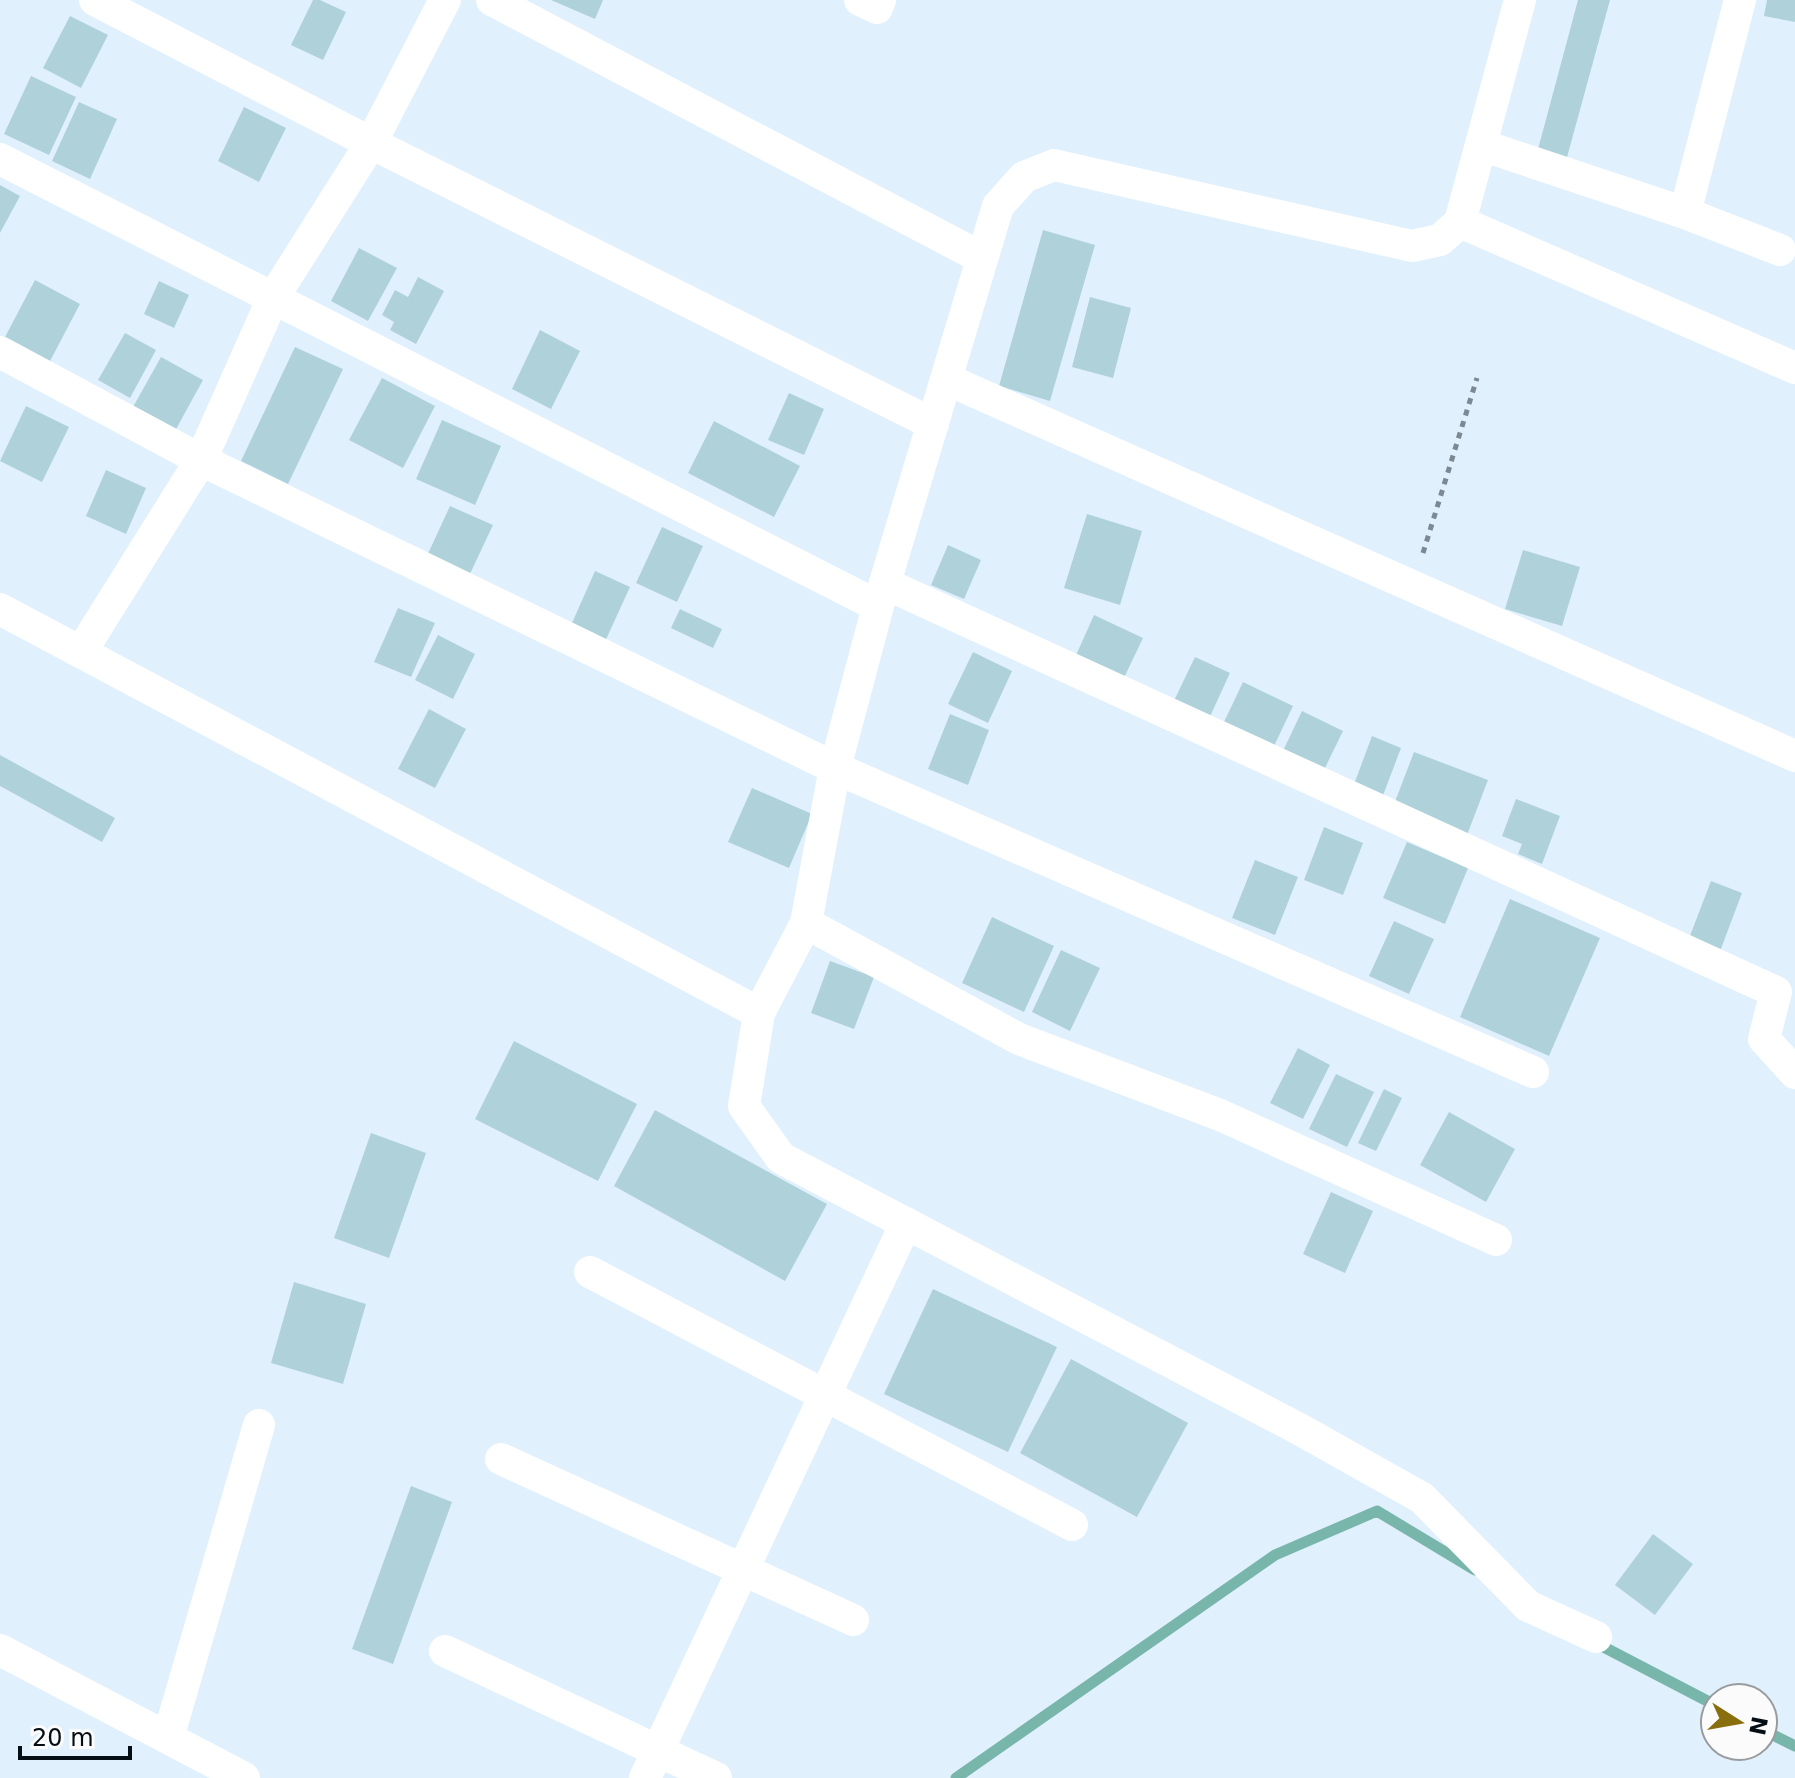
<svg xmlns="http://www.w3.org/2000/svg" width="1795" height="1778" font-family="'DejaVu Sans',sans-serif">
<rect width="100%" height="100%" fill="#e1f0fd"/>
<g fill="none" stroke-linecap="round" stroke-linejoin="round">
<path stroke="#78b5aa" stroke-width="11" d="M1596,1643L1715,1705
M1763,1730L1795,1746
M956,1778L1275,1555L1377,1511L1475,1570"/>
</g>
<path fill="#afd2da" d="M313,0H320L346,12L323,60L291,45Z
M551,0H603L595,19Z
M1578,0H1610L1566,161L1537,153Z
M1767,0H1795V22L1764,16Z
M70,16L108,35L81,88L43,68Z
M31,76L76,97L49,155L4,134Z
M79,102L117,119L90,179L52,161Z
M244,107L286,128L259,182L218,161Z
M0,185L20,196L0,233Z
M1043,230L1095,245L1050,401L999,386Z
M359,248L397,268L368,321L331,301Z
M418,277L444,291L416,344L390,330L394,322L382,315L395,290L408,297Z
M35,280L80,304L49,363L4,339Z
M159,281L189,295L174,328L144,314Z
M1090,297L1131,308L1113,378L1072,367Z
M540,330L580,351L551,409L512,389Z
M125,333L156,350L130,398L98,380Z
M295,347L343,369L288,484L241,461Z
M161,357L203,380L175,431L133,407Z
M382,378L435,406L403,468L349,440Z
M789,393L824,409L804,455L768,440Z
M26,406L69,427L42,482L0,461Z
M442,420L501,446L475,505L416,479Z
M714,421L800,466L774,517L688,473Z
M106,470L146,488L126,534L86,516Z
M450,506L493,525L468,578L426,558Z
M1087,514L1142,531L1120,605L1064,588Z
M662,527L703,546L677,602L636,583Z
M948,545L981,560L964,599L931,585Z
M1523,550L1580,567L1562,626L1505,609Z
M595,571L630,587L603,646L593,641L596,634L572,623Z
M398,608L435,623L411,677L374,662Z
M680,609L722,629L713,648L671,628Z
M1094,615L1143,638L1121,684L1073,662Z
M438,635L475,654L453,699L415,680Z
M973,652L1012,671L988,723L948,704Z
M1195,657L1230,673L1207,723L1171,707Z
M1243,682L1293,706L1274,746L1224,722Z
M429,709L466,729L435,788L398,769Z
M1302,711L1343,731L1322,774L1281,755Z
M950,714L989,730L968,785L928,769Z
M1372,736L1401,748L1382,798L1353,787Z
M1414,752L1488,780L1467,835L1393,807Z
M0,755L115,818L102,842L0,786Z
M752,788L812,814L789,868L728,842Z
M1516,799L1560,816L1542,864L1518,854L1522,844L1502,836Z
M1324,827L1363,843L1343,895L1304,880Z
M1407,842L1468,868L1445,924L1383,898Z
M1255,860L1298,877L1275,935L1232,918Z
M1711,881L1742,893L1719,954L1688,941Z
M1510,899L1600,938L1549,1056L1460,1017Z
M992,917L1054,946L1024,1012L962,983Z
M1394,921L1434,939L1409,994L1369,976Z
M1061,950L1100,968L1070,1031L1032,1012Z
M830,961L874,977L854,1029L811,1013Z
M514,1041L637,1104L598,1181L475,1119Z
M1298,1048L1330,1065L1303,1119L1270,1103Z
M1336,1074L1374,1092L1347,1147L1309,1129Z
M1384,1089L1402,1098L1376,1151L1358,1143Z
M655,1110L827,1204L785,1281L614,1186Z
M1449,1112L1515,1149L1486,1202L1420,1165Z
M371,1133L426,1153L389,1258L334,1238Z
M1331,1192L1373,1211L1345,1273L1303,1254Z
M294,1282L366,1304L343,1384L271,1363Z
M933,1289L1057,1347L1008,1452L884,1394Z
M1071,1359L1188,1423L1137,1517L1020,1453Z
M411,1486L452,1502L393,1664L352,1649Z
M1653,1534L1693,1564L1655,1615L1615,1585Z"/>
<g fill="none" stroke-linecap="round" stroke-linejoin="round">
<path stroke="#7c8892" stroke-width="5" stroke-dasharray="6 6" stroke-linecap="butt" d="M1423,553L1477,378"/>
<path stroke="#fff" stroke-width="32" d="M95,0L371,143L933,424
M492,0L982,258
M860,0L877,8L880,0
M1520,0L1460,222L1440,240L1412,246L1054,165L1024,177L998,206L878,606L835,768L806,923L759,1013L744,1106L781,1158L1301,1430L1422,1498L1528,1606L1596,1637
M1481,145L1685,213L1780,250
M0,159L878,606
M1685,213L1740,0
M1460,222L1795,368
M0,352L201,460L835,768L1533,1072
M946,379L1795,756
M886,584L1776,992L1764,1039L1795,1073
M0,609L759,1013
M81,652L201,460L273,298L371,143L445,0
M806,923L1019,1039L1220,1115L1496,1240
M590,1272L1072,1525
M501,1459L853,1620
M0,1650L244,1778
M445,1651L716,1778
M168,1738L259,1425
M645,1778L906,1223"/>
</g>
<g transform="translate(1739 1722) rotate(101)"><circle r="38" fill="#fbfbfb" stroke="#999c9f" stroke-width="2"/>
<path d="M0-6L14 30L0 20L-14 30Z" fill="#896e0e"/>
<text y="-12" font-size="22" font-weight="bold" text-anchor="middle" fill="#060e15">N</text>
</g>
<path d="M20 1746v12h110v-12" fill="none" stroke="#060e15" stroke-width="4"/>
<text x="32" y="1746" font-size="24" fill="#060e15" stroke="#fbfbfb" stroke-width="6" paint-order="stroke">20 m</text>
</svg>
